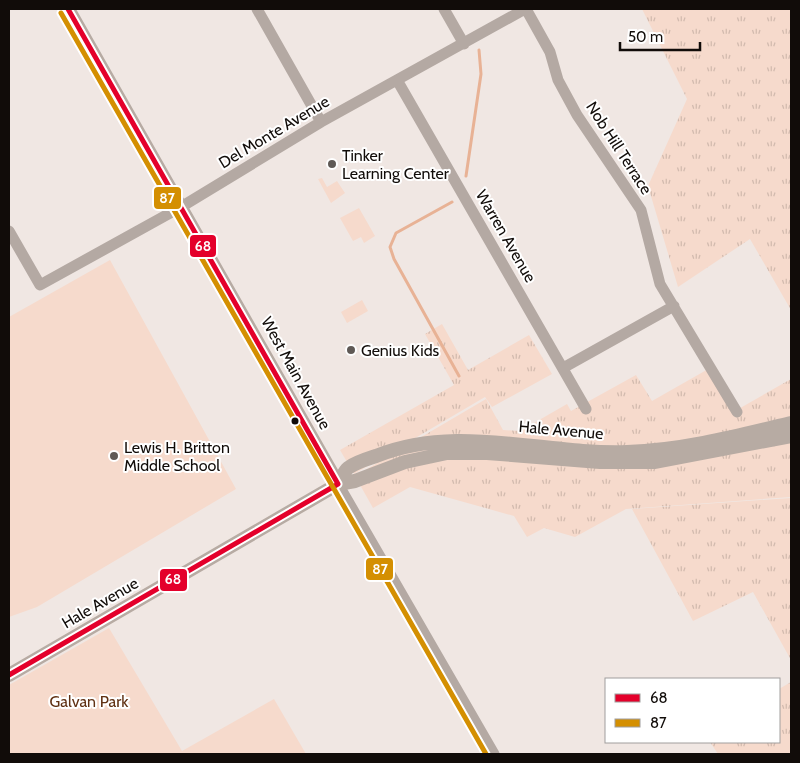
<svg xmlns="http://www.w3.org/2000/svg" width="800" height="763" font-family="Cabin,sans-serif">
<defs>
<pattern id="grass-tufts" width="24" height="20" patternUnits="userSpaceOnUse" patternTransform="scale(1.25)"><rect width="24" height="20" fill="#f6dacc"/><path d="M3 7l-1-3M5 7V3M7 7l1-3M15 17l-1-3M17 17v-4M19 17l1-3" fill="none" stroke="#d2baae"/></pattern>
</defs>
<rect width="100%" height="100%" fill="#f0e7e3"/>
<path fill="url(#grass-tufts)" d="M642,9H791V310L750,239L678,287L648,186L687,99Z
M442,324L468,370L529,335L552,374L492,407L485,397L354,474L340,450L454,385L425,334Z
M710,368L735,411L791,379V497L626,509L575,537L544,528L527,537L514,516L410,487L373,508L355,476L486,399L503,430L520,431L567,404L571,411L636,375L652,401Z
M791,498V660L753,592L693,621L632,509Z
M791,682V754H718L710,742H779V689Z"/>
<path fill="#f6dacc" d="M322,178L327,187L337,181L345,193L331,203L318,179Z
M359,208L375,236L364,243L361,237L353,241L340,218Z
M110,260L236,489L37,607L9,617V317Z
M362,300L368,311L347,323L341,312Z
M109,628L182,751L274,699L306,754H9V685Z"/>
<g fill="none" stroke-linecap="round" stroke-linejoin="round">
<path stroke="#e8b295" stroke-width="3" d="M466,176L481,74L479,50
M452,202L396,233L390,247L394,259L459,376"/>
<path stroke="#b4a9a3" stroke-width="11" d="M257,9L321,122
M444,9L464,44
M526,9L550,52L558,80L577,115L641,210L660,284L737,412
M397,80L586,409
M9,231L40,285L181,207L321,122L525,9
M563,368L674,306
M338,484L494,754"/>
<path stroke="#b7aba3" stroke-width="14" d="M68,9L338,484
M338,484C341,479 344,471 348,468C356,462 367,459 376,456C458,423 543,455 627,452C683,450 737,436 791,423
M9,675L338,484L355,481L405,462L447,453H487L600,462H654L791,436"/>
<defs>
<path id="bus-1" d="M68,9L338,484
M9,675L338,484"/>
<path id="bus-2" d="M61,13L486,754"/>
</defs>
<use href="#bus-1" stroke="#fff" stroke-width="9"/>
<use href="#bus-2" stroke="#fff" stroke-width="9"/>
<use href="#bus-1" stroke="#e4002b" stroke-width="5"/>
<use href="#bus-2" stroke="#d48f01" stroke-width="5"/>
</g>
<g fill="#5f5955" stroke="#fff" stroke-width="2">
<circle cx="332" cy="164" r="5"/>
<circle cx="351" cy="350" r="5"/>
<circle cx="114" cy="456" r="5"/>
</g>
<circle fill="#110c09" stroke="#fff" stroke-width="2" cx="295" cy="421" r="4.5"/>
<g text-anchor="middle" dominant-baseline="central" stroke-width="4" stroke-linejoin="round" paint-order="stroke">
<g font-size="16" fill="#110c09" stroke="#fff">
<text transform="translate(274 132) rotate(-31)">Del Monte Avenue</text>
<text transform="translate(619 148) rotate(57)">Nob Hill Terrace</text>
<text transform="translate(506 236) rotate(60)">Warren Avenue</text>
<text transform="translate(296 373) rotate(61)">West Main Avenue</text>
<text transform="translate(561 430) rotate(5)">Hale Avenue</text>
<text transform="translate(100 603) rotate(-30)">Hale Avenue</text>
</g>
<g font-size="16" fill="#110c09" stroke="#fff" text-anchor="start">
<text x="342" y="155">Tinker<tspan x="342" dy="18">Learning Center</tspan></text>
<text x="361" y="350">Genius Kids</text>
<text x="124" y="447">Lewis H. Britton<tspan x="124" dy="18">Middle School</tspan></text>
</g>
<g font-size="16" fill="#603113" stroke="#fff">
<text x="89" y="701">Galvan Park</text>
</g>
</g>
<g stroke="#fff" stroke-width="2">
<rect x="153" y="186" width="29" height="24" rx="5" fill="#d48f01"/>
<rect x="189" y="234" width="28" height="24" rx="5" fill="#e4002b"/>
<rect x="365" y="557" width="29" height="24" rx="5" fill="#d48f01"/>
<rect x="159" y="568" width="29" height="24" rx="5" fill="#e4002b"/>
</g>
<g font-size="14" text-anchor="middle" font-weight="bold" fill="#fff">
<text x="167" y="203">87</text>
<text x="203" y="251">68</text>
<text x="380" y="574">87</text>
<text x="173" y="584">68</text>
</g>
<rect width="800" height="763" fill="none" stroke="#110c09" stroke-width="20"/>
<rect x="605" y="678" width="175" height="65" fill="#ffffff" stroke="#a09e9d"/>
<rect x="615" y="694" width="25" height="8" fill="#e4002b" stroke="#a09e9d"/>
<text x="650" y="703" font-size="15" fill="#110c09">68</text>
<rect x="615" y="719" width="25" height="8" fill="#d48f01" stroke="#a09e9d"/>
<text x="650" y="728" font-size="15" fill="#110c09">87</text>
<path d="M620 42v8h80v-8" fill="none" stroke="#110c09" stroke-width="2.5"/>
<text x="628" y="42" font-size="15" fill="#110c09" stroke="#ffffff" stroke-width="4" paint-order="stroke">50 m</text>
</svg>
